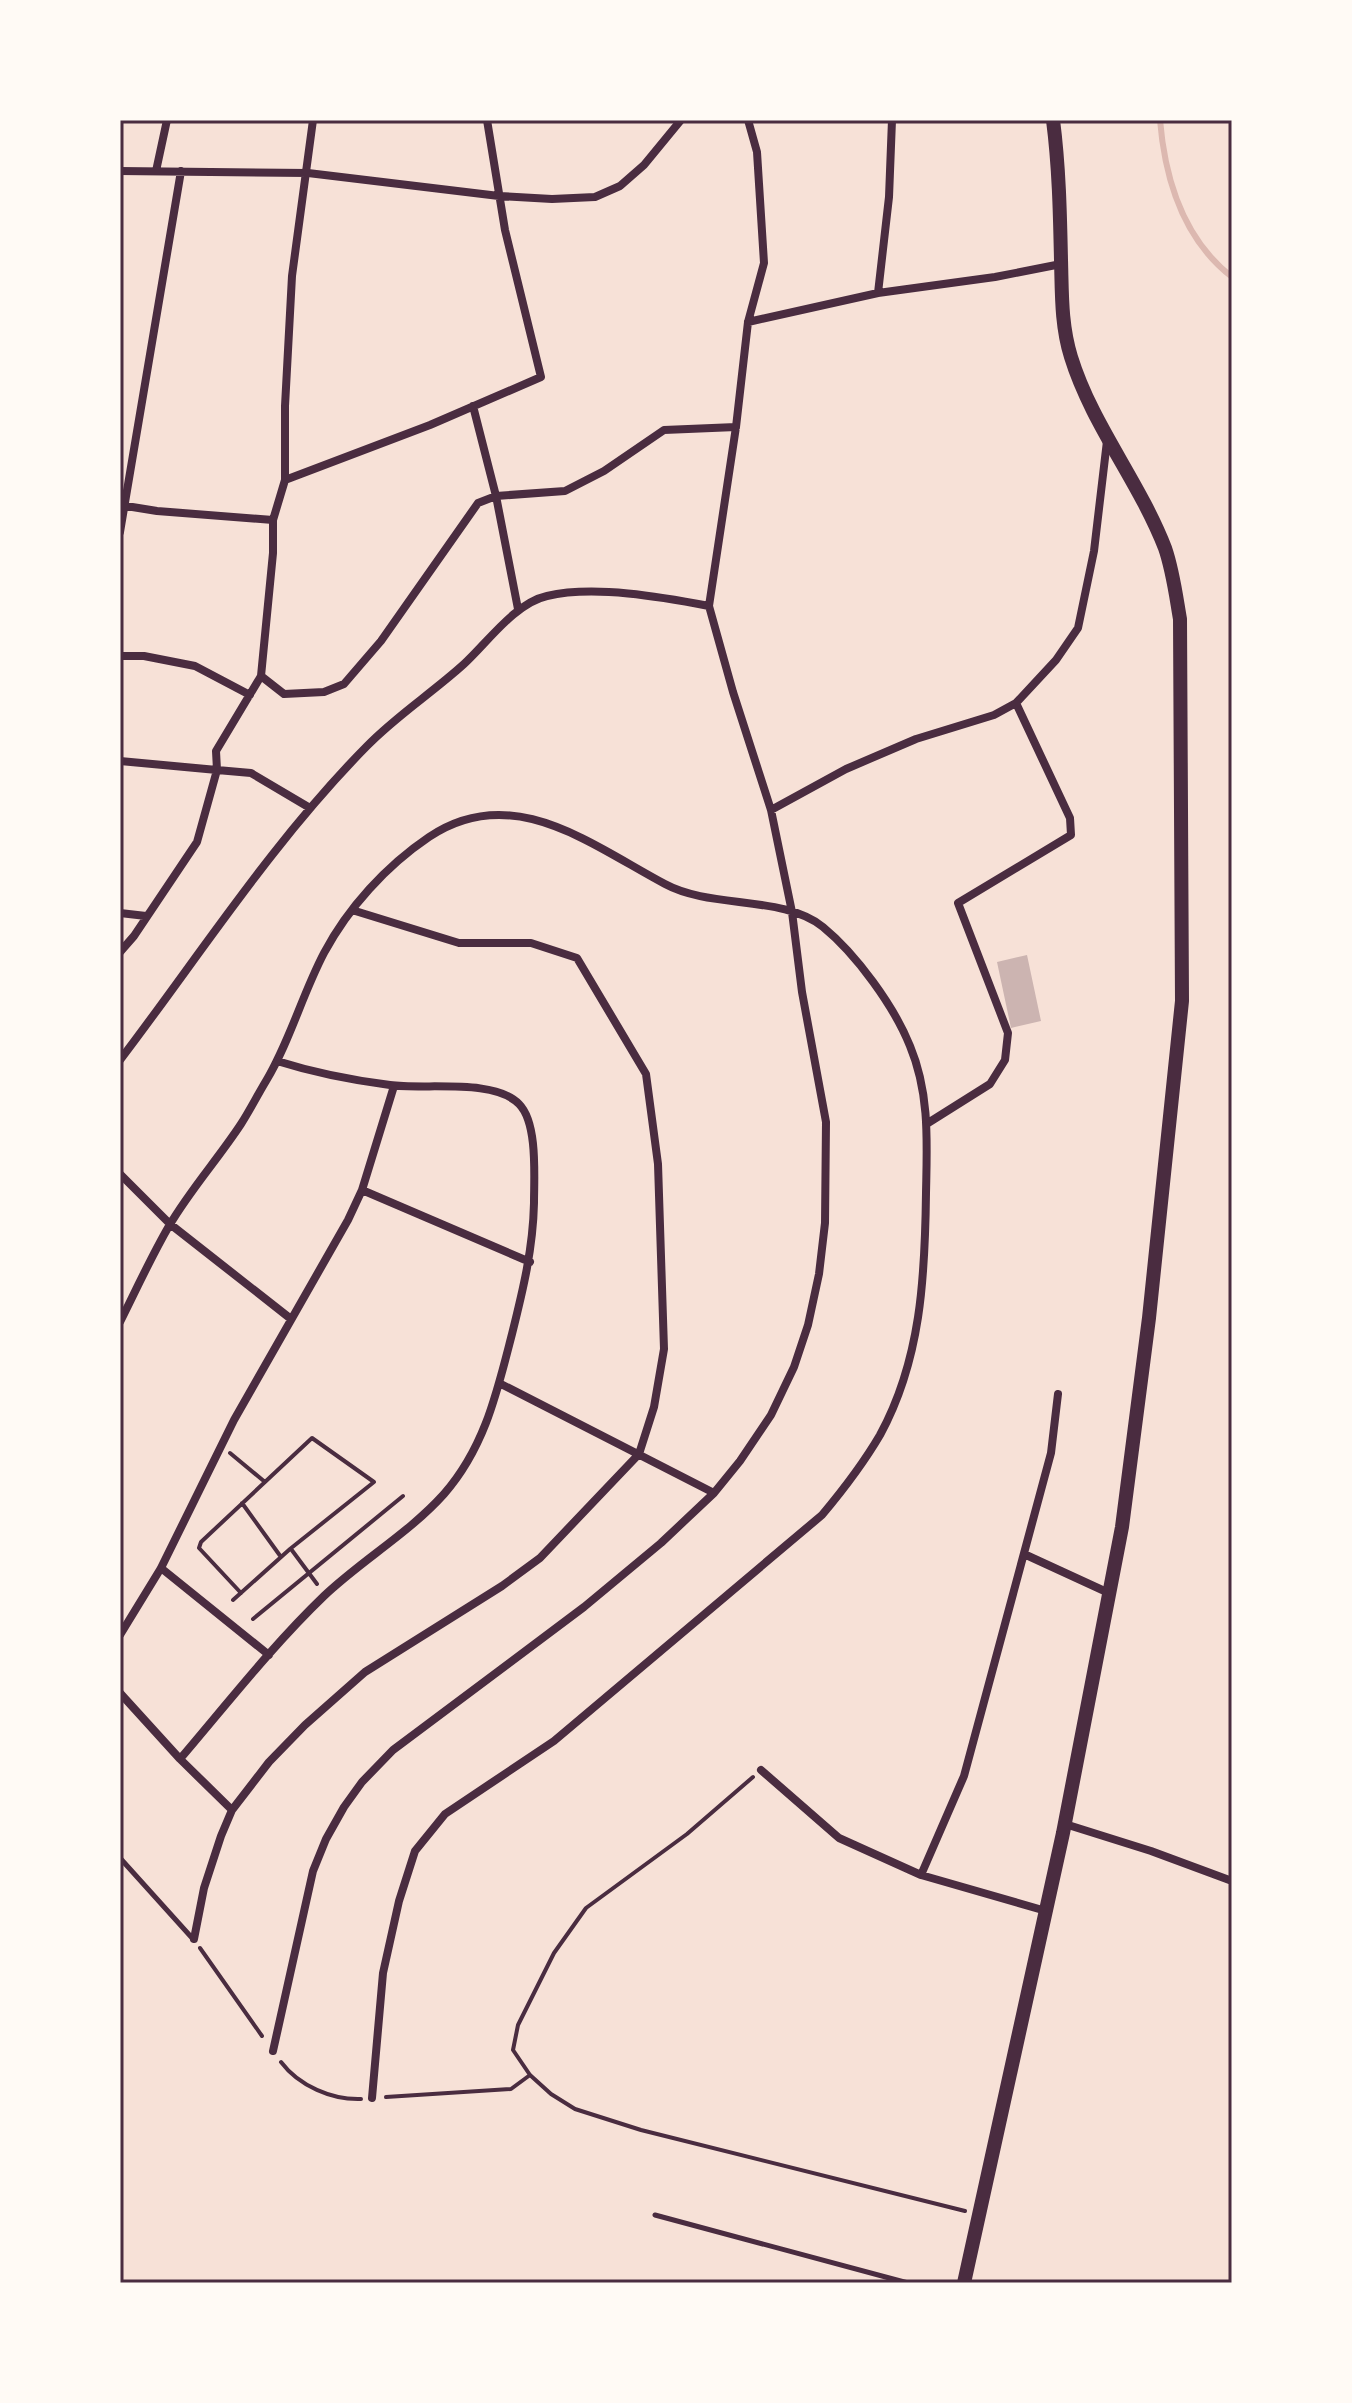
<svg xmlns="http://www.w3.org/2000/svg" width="1352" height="2403" font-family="Lato,sans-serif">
<rect width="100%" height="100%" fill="#f7e1d7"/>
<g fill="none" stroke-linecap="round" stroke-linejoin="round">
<path stroke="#dcb8b0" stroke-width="6" d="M1160,120C1165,180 1183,239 1232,277"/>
</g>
<path fill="#ccb4b1" d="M1027,955L1041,1021L1011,1028L997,962Z"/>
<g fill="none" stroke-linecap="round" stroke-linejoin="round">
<path stroke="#4a2c40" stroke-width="4" d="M230,1453L265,1482
M242,1503L281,1557
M291,1549L317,1584
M233,1600L290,1549L374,1482L312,1438L201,1542L199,1548L241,1593
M253,1619L403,1496
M753,1777L687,1834L586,1908L554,1953L518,2025L513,2050L530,2075L551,2094L575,2109L641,2130L965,2211
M200,1948L262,2036
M281,2062C299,2086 332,2100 361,2099
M386,2097L511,2089L530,2075"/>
<path stroke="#4a2c40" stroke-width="5" d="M120,1858L193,1939
M655,2215L908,2283"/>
<path stroke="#4a2c40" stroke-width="8" d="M120,171L308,173L499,196L552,199L595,197L620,186L644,165L681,120
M156,171L167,120
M878,293L889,197L892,120
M748,322L878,293L995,277L1061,264
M473,406L496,496L518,609
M285,480L430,425L541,377L505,230L487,120
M120,505L157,511L273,520
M120,532L181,171
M120,656H144L195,666L250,695
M261,676L284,694L324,692L344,684L381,641L478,503L496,496L565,491L604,471L664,430L736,427
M120,761L217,770L197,842L134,936L120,952
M310,808L251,773L217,770L216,751L261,676L273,553V520L285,480V406L292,276L313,120
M771,810L846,769L916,739L994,715L1016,703L1056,660L1078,628L1094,551L1107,441
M120,913L146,916
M120,1060C200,955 273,841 367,746C396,716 432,693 464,664C487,643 515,603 547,596C594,585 662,597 709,606
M928,1123L990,1084L1005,1060L1008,1033L958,903L1071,835L1070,818L1016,703
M120,1174L170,1224L291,1319
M362,1190L530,1262
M120,1322C136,1290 151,1257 169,1226C190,1190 218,1159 241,1124C250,1110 257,1096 266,1081C290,1041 302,995 324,953C348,908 386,866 429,837C512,781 590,844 665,884C711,909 784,895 823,927C856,954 894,1006 910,1046C930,1094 927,1143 926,1193C925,1277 921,1360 880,1435C863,1464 843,1490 822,1515L554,1741L445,1814L415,1851L399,1901L383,1973L372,2098
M499,1383L714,1493
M1024,1554L1111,1594
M161,1568L269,1655
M120,1635L161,1568L234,1420L348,1220L362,1190L394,1086
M120,1693L180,1759L232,1810
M180,1759C227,1704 272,1646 324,1596C362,1560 409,1533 444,1494C485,1447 497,1392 512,1334C523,1290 533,1249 534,1203C534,1177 538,1123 519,1104C494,1078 424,1090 390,1085C351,1080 315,1073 277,1061
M761,1770L839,1838L921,1875L1046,1911
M1065,1824L1151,1851L1232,1881
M921,1875L964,1776L1051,1453L1058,1394
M194,1939L204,1888L221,1836L232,1810L269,1762L305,1725L365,1672L502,1586L540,1558L639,1454L654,1407L664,1349L658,1164L646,1074L577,958L531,943H459L352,910
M273,2051L313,1871L326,1839L344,1807L362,1782L393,1750L584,1607L661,1543L714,1493L740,1461L771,1415L794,1367L808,1325L819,1274L825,1223L826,1122L802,992L792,912L771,810L733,692L709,606L736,427L748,322L764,263L757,152L748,120"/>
<path stroke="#4a2c40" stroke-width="14" d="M964,2283L1063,1833L1122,1527L1149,1318L1182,1001L1180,619C1176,596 1173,571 1165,548C1139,481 1092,425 1071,357C1061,325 1062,293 1061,260C1060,213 1059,166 1053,120"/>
</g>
<rect width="1352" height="2403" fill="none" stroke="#fffaf5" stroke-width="244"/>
<rect x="122" y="122" width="1108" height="2159" fill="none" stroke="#4a2c40" stroke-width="3"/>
</svg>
